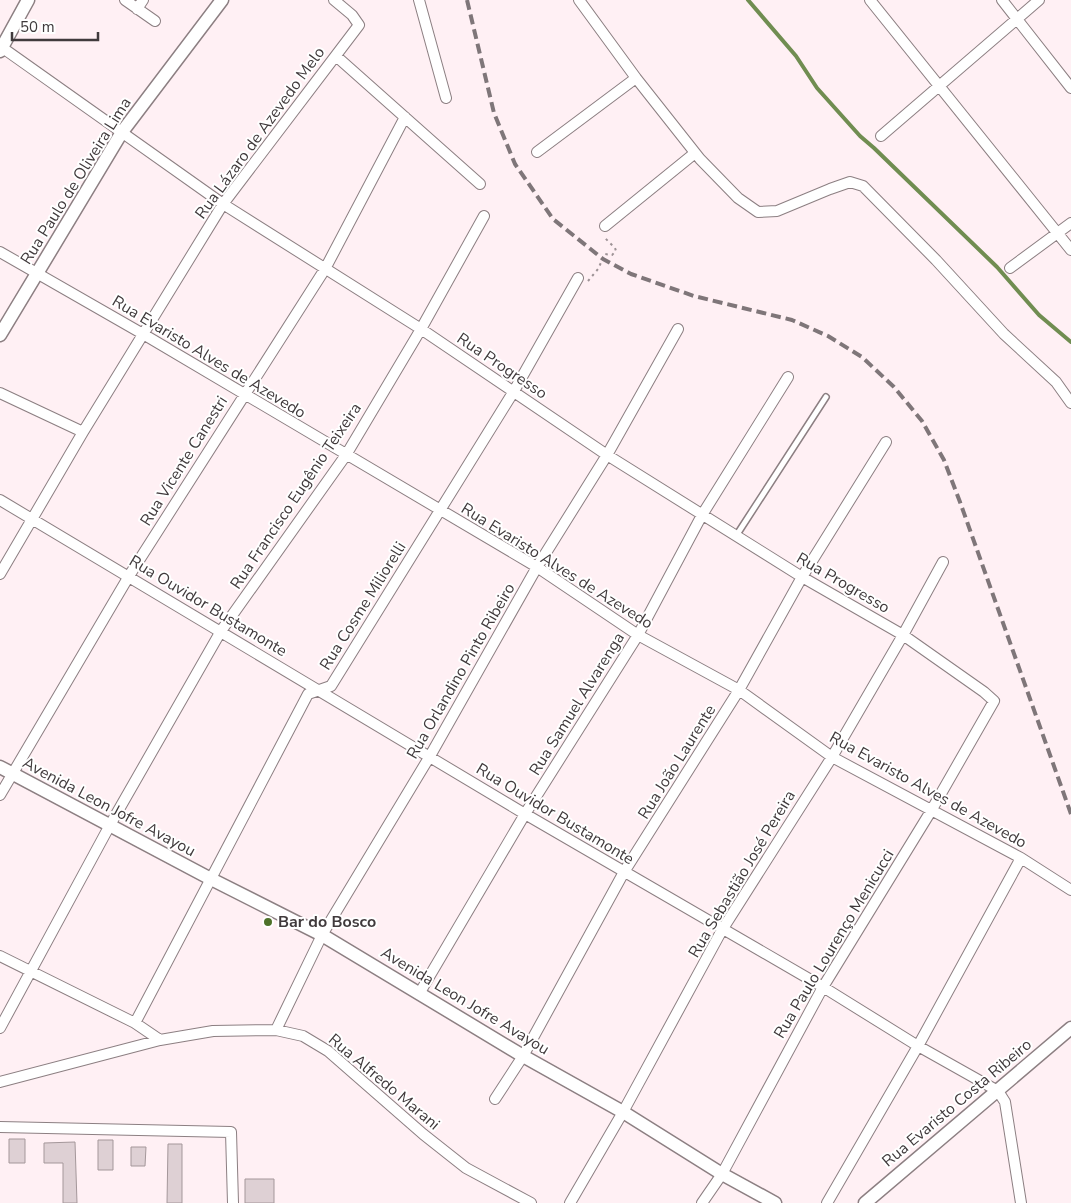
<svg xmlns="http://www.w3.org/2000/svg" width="1071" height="1203" font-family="'Nunito Sans',sans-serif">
<rect width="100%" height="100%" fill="#fff0f4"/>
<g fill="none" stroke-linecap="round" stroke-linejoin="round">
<path stroke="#708d51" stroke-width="4" d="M748,0L796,56L817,88L860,136L874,148L997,267L1039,315L1071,342"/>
</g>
<path fill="#ded0d4" stroke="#a4979a" d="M9,1139H25V1163H9Z
M98,1140H113V1170H98Z
M75,1142L77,1203H63V1163H44V1143Z
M168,1144H182V1203H167Z
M131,1147H146L145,1166H131Z
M245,1179H274V1203H245Z"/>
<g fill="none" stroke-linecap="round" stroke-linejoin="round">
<defs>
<path id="service" d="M736,536L826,397"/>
<path id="minor" d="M125,0L155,21
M419,0L446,98
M579,0L636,78L700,159L738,198L758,212L777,211L830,189L850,182L863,186L936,260L1004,334L1056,382L1071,403
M870,0L1071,250
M1002,0L1071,88
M137,9L143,0
M0,46L223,204L421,329L607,455L802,577L903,635L984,692L994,701L931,811L823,987L722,1174L702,1203
M336,56L480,184
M881,136L1039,0
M537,152L636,78
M605,226L695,153
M0,252L143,334L537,567L638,635L739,690L832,757L1021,858L1071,890
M1010,268L1071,223
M0,393L83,432
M0,500L525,814L823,987L918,1046L998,1091L1005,1102L1021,1203
M0,574L83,432L223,204L359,25L352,15L334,0
M0,795L129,576L325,269L405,117
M0,956L135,1023L160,1040
M419,994L525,814L638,635L702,515L788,377
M135,1023L308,694L331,686L514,391L578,278
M0,1028L110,825L221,631L346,455L421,329L484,216
M276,1030L322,935L430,756L537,567L607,455L678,329
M0,1082L160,1040L213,1031L276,1030L303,1036L328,1051L423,1134L466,1168L531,1203
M495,1099L523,1056L624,872L739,690L802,577L886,442
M0,1127L231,1132L233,1203
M570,1203L623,1112L722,930L832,757L903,635L943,562
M827,1203L918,1046L1021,858"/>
<path id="tertiary" d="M0,51L28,0
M0,335L122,132L222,0
M0,767L211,879L322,935L523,1056L623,1112L722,1174L775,1203
M865,1203L1071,1028"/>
</defs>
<use href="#service" stroke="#8c7f82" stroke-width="8"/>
<use href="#minor" stroke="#8c7f82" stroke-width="12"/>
<use href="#tertiary" stroke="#8c7f82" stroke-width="15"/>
<path stroke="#9d9295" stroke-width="2" stroke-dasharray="2.5 4" stroke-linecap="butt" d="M588,281L598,269L605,254L612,255L616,251L615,248L604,237"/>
<use href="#service" stroke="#fff" stroke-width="5"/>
<use href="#minor" stroke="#fff" stroke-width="10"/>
<use href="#tertiary" stroke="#fff" stroke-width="12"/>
<path stroke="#7f7679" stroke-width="4" stroke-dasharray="10 5" stroke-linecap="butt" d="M467,0L494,113L515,164L553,219L603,259L631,274L694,296L792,320L828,336L862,357L894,387L922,421L944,460L960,502L1071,814"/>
</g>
<circle fill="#4e7129" stroke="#fff" stroke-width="2" cx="268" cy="922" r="5"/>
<g text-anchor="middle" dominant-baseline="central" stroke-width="4" stroke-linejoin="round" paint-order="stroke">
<g font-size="16" fill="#403a3c" stroke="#fff">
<text transform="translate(260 133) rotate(-54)">Rua Lázaro de Azevedo Melo</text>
<text transform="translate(76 181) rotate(-58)">Rua Paulo de Oliveira Lima</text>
<text transform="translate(209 357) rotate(31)">Rua Evaristo Alves de Azevedo</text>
<text transform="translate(502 366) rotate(34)">Rua Progresso</text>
<text transform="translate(184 461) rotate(-58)">Rua Vicente Canestri</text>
<text transform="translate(296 496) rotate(-56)">Rua Francisco Eugênio Teixeira</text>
<text transform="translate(557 566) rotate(32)">Rua Evaristo Alves de Azevedo</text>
<text transform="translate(843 583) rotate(30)">Rua Progresso</text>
<text transform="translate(208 606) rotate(31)">Rua Ouvidor Bustamonte</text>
<text transform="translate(363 606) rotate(-58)">Rua Cosme Miliorelli</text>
<text transform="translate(461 671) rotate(-60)">Rua Orlandino Pinto Ribeiro</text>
<text transform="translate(577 704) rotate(-58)">Rua Samuel Alvarenga</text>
<text transform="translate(677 762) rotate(-58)">Rua João Laurente</text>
<text transform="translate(928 790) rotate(29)">Rua Evaristo Alves de Azevedo</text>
<text transform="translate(109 807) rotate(28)">Avenida Leon Jofre Avayou</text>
<text transform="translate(555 814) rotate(31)">Rua Ouvidor Bustamonte</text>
<text transform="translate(742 874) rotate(-59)">Rua Sebastião José Pereira</text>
<text transform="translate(834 944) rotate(-59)">Rua Paulo Lourenço Menicucci</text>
<text transform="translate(465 1001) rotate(31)">Avenida Leon Jofre Avayou</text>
<text transform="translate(384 1082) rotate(40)">Rua Alfredo Marani</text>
<text transform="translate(957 1103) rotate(-40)">Rua Evaristo Costa Ribeiro</text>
</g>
<g font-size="16" font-weight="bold" fill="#403a3c" stroke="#fff" text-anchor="start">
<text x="278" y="922">Bar do Bosco</text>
</g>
</g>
<path d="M12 32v8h86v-8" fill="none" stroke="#403a3c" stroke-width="2.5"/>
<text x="20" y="32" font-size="15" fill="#403a3c" stroke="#ffffff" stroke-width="4" paint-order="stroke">50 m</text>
</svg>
